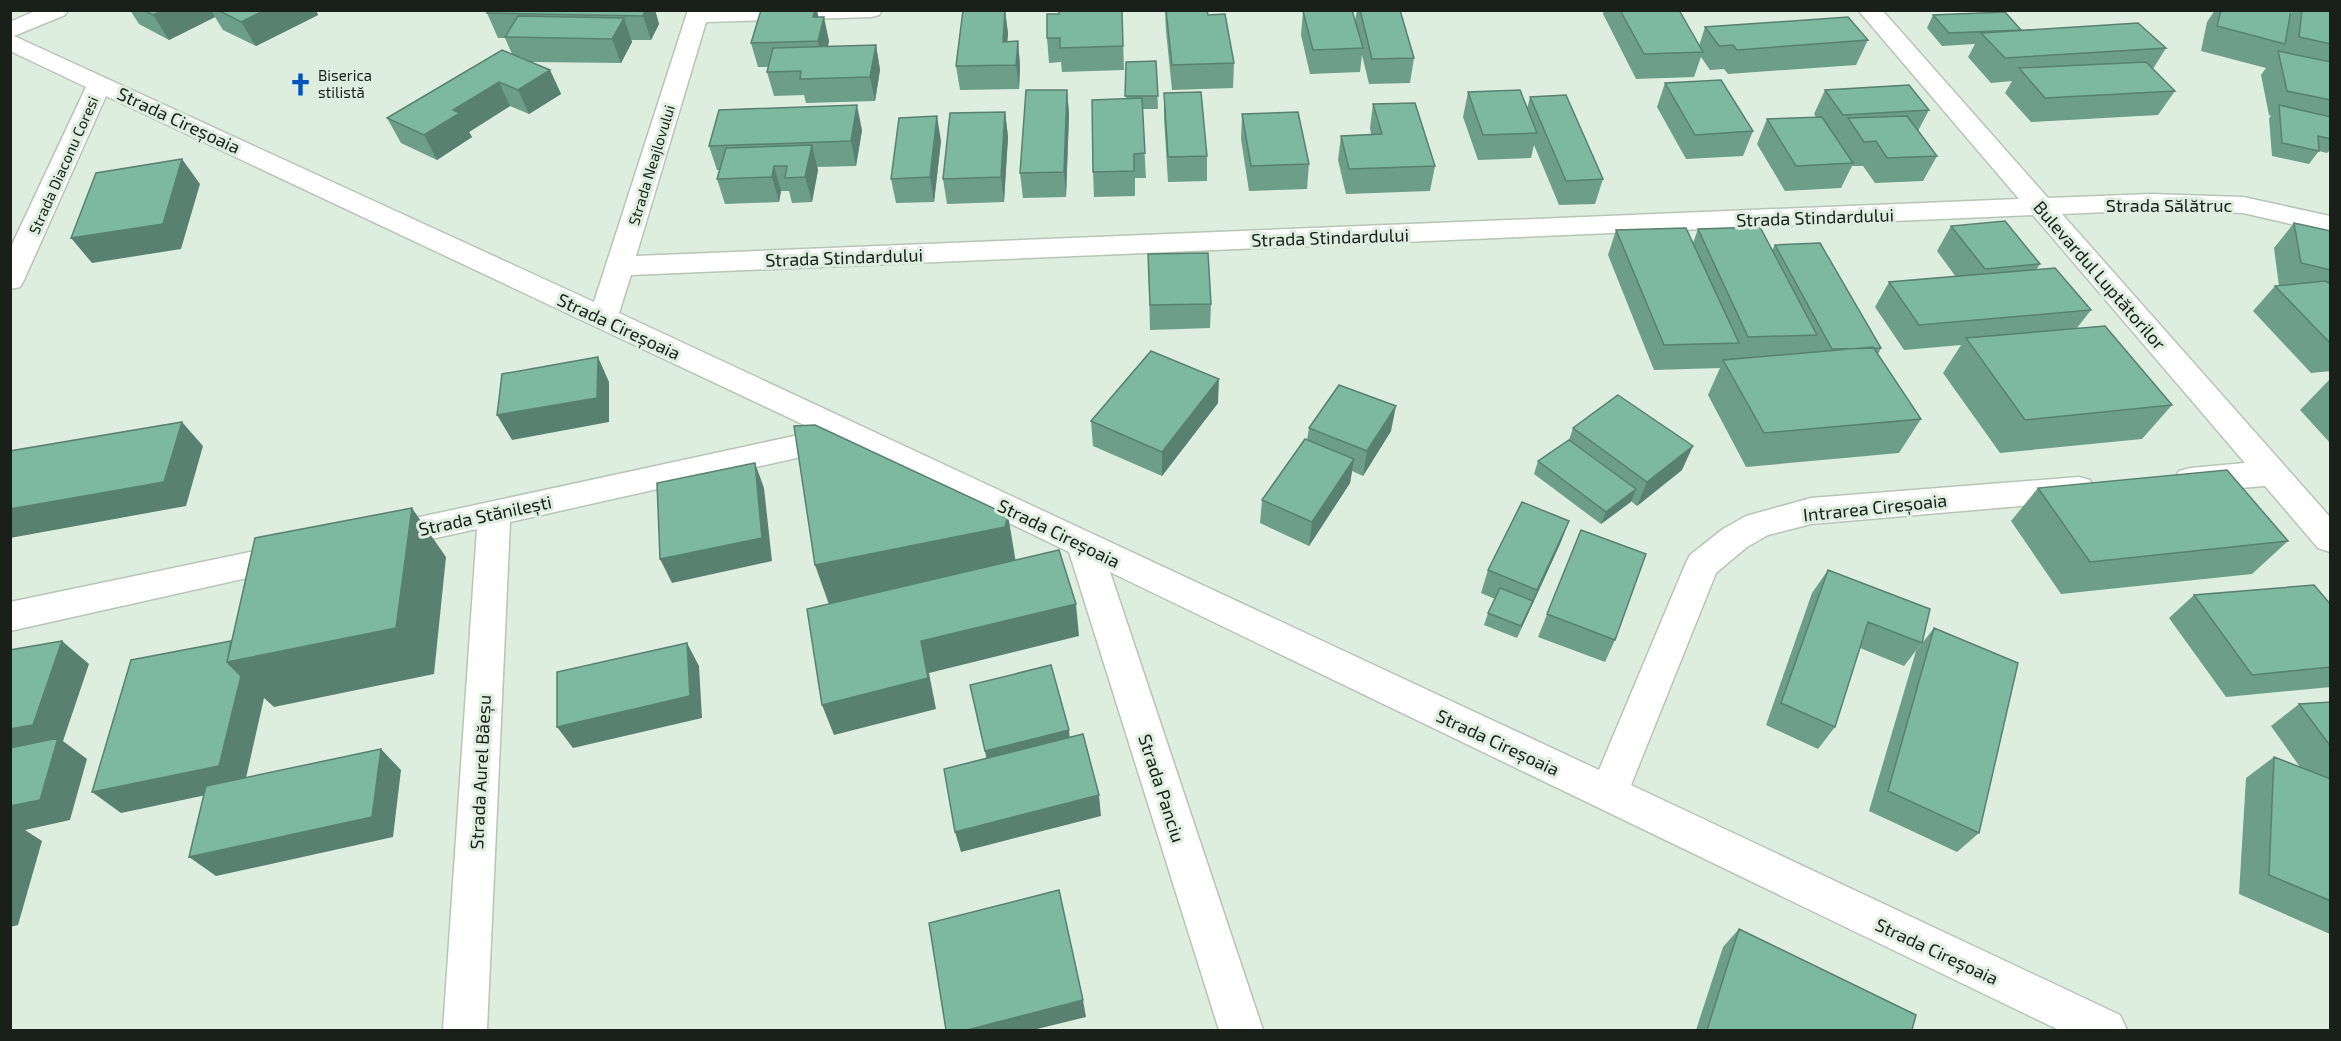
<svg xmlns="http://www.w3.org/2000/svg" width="2341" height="1041" font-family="'Exo 2',sans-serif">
<rect width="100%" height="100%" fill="#deeede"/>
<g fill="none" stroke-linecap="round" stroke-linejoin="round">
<defs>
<path id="minor" d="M37,10H68L65,15L14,36L594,302L688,10H882L879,15L871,17L706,22L636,256L2019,199L1858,10H1882L2048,198L2151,194L2243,197L2330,216V233L2243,213L2151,210L2062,214L2330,517V552L2318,548L2265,486L2190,492L2179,489L2174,480L2179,471L2190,468L2245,463L2033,215L631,275L619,313L1599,770L1685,565L1690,555L1723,529L1746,516L1811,498L2079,477L2090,480L2095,489L2090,498L2079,501L1811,524L1768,535L1747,547L1716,573L1631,785L2120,1015L2127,1030H2059L1110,572L1263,1030H1219L1069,552L850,446L510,522L487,1030H443L477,529L381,550L369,546L364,537L369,528L817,431L106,96L24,280L20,287L10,289V249L86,87L10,51V22Z
M293,543L305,547L310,556L305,565L10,631V602Z"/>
</defs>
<use href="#minor" stroke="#b6c5b6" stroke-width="3"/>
<use href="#minor" fill="#fff" fill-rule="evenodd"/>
</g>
<path fill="#6c9e8a" d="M130,10H316L318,15L256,46L223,30L215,17L169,40L139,24Z
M655,10L659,24L651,40H631L632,42L621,63L531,62L550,70L561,94L529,114L510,106L469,132L472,137L437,160L401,143L387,118L512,54L505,38H498L487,13Z
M1005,10L1008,34L1007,42L1018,41L1020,66L1019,89L960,90L956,66Z
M1122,10L1124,70L1062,72L1061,62L1049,63L1047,38Z
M1165,10L1208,15L1234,63L1233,88L1172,90L1166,31Z
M1357,10H1400L1414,58L1410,83L1369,84L1362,55L1360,72L1310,74L1301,35L1303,11L1355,21Z
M1604,10H1679L1699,46L1705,27L1868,40L1856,65L1728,74L1724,69L1710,70L1701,57L1694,77L1636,79L1603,14Z
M2215,10H2291L2290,15L2294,10H2331V149L2327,153L2319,151L2309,164L2272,156L2269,118L2271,116L2269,115L2261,75L2266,68L2201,51L2207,22Z
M1933,15L2021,30L2166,48L2153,69L2175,91L2158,115L2031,122L2005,93L2012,81L1991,83L1968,57L1975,44L1942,46L1927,28Z
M819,17L829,41L828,47L876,45L880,70L875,101L806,103L804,95L774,96L767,72L769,67H758L751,43Z
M1156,61L1158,109H1142L1146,178H1135V196L1094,197L1093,172L1126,99V62Z
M1665,83L1753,131L1743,156L1686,159L1657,107Z
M1067,90L1069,114L1066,197L1023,198L1020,173Z
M1825,90L1929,110L1918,131L1937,156L1923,181L1875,183L1863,166H1852L1841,188L1785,191L1757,144L1767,119L1816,117L1814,114Z
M1468,92L1527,109L1530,97L1603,179L1595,204L1559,205L1534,145L1531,158L1478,160L1463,117Z
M1164,93L1207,156V181L1168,182L1164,118Z
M1373,104L1435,166L1430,191L1346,194L1338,160L1341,136L1371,134L1370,128Z
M1005,112L1008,137L1004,202L947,204L943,179Z
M1242,114L1309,164L1307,189L1249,191L1241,139Z
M862,130L856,166L817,167L818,170L812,202L792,203L789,191H781L779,202L725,204L717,179L719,170H717L709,146Z
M941,141L934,202L896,203L891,179Z
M2294,223L2331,231V371L2311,373L2253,311L2275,286H2279L2274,248Z
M1951,226L2040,264L2036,270L2091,310L2077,328L2172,405L2142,439L2000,453L1943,373L1961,345L1904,350L1875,307L1889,282L1956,277L1937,251Z
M1698,229L1772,250L1775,245L1881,348L1878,354L1921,419L1899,453L1746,467L1708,395L1720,368L1654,370L1608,255L1616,230L1693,243Z
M1148,254L1211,304L1210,328L1150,330Z
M2331,378V444L2300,410Z
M1218,403L1162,476L1093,446L1091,421Z
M1309,428L1391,431L1363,476L1352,471L1350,483L1309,546L1260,523L1262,500L1307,440Z
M1573,428L1682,470L1637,506L1631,501L1601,524L1534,474L1538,461L1569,440Z
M2038,488L2288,541L2252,574L2061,594L2011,521Z
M1569,521L1560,544L1517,638L1484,625L1488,613L1495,599L1481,593L1488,570Z
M1581,530L1615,640L1605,662L1538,637Z
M1828,570L1922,643L1904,666L1860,648L1835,727L1818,749L1766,725L1812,593Z
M2194,595L2331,605V687L2226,697L2169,618Z
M1934,628L1979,833L1957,852L1869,811L1916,651Z
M2331,702V933L2330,934L2239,894L2246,778L2274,757L2300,767L2271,726L2299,704Z
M1739,929L1912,1030H1696L1723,947Z"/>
<path fill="#588171" d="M164,10H211L215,17L169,40L153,15Z
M265,10H316L318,15L256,46L241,22Z
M645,10H655L659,24L651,40L643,16Z
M815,10H817L821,28L824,17L829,41L823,66L813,17Z
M1005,10L1008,34L1005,66L1003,42Z
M624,18L632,42L621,63L612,39Z
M1018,41L1020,66L1019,89L1016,65Z
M876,45L880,70L875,101L870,77Z
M550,70L561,94L529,114L518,90Z
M499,82L510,106L469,132L472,137L437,160L424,135L453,110Z
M1067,90L1069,114L1066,197L1064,172Z
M857,105L862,130L856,166L851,141Z
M1005,112L1008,137L1004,202L1001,177Z
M937,116L941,141L934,202L930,177Z
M812,145L818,170L812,202L805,177Z
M182,159L200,184L181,249L92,263L71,238Z
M774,166L781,191L779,202L772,177Z
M598,357L609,382V422L512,440L497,415Z
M1219,379L1218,403L1162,476V452Z
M1396,406L1391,431L1363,476L1367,451Z
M182,422L203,446L186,506L10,538V509Z
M1693,446L1682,470L1637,506L1647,482Z
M1354,459L1350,483L1309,546L1312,522Z
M755,463L764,488L772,561L672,583L660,559Z
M1636,489L1631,502L1601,524L1606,512Z
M412,508L446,557L434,674L274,707L264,698L244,787L121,813L92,792L227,662Z
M1008,515L1016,563L832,613L815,565Z
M1569,521L1560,544L1517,638L1537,590Z
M1076,604L1079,636L929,673L936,709L834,735L822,705L921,641Z
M62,641L89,664L63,741L87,759L70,820L25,830L42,841L18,925L10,927V729Z
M687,643L699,666L702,718L573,748L557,727Z
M1069,730L1071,751L989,772L985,751Z
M381,749L401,770L393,837L216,876L189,857Z
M1099,795L1101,816L961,852L955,832Z
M1083,1000L1086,1017L1033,1030H967Z"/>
<path fill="#7db8a1" stroke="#588171" stroke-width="1.5" d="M143,10H164L153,15Z
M218,10H265L241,22Z
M489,10H645L643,16L487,13Z
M761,10H815L813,17H824L818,41L751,43Z
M963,10H1005L1003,42L1018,41L1016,65L956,66Z
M1059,10H1122L1123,46L1060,48V38H1047V14H1059Z
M1166,10H1207L1208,15L1225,14L1234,63L1172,65Z
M1352,10L1363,48L1313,50L1303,11Z
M1360,10H1400L1414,58L1372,59Z
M1620,10H1679L1703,52L1644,54Z
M2221,10H2291L2285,44L2217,26Z
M2302,10H2331V44L2299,37Z
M2005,12L2021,30L1949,33L1933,15Z
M518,16L624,18L612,39L505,37Z
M1848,17L1868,40L1737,50L1733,45L1719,46L1705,27Z
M2138,23L2166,48L2005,58L1981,33Z
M876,45L870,77L800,79L801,71L767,72L773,48Z
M502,50L550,70L518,90L499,82L453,110L460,113L424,135L387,118Z
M2278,51L2331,62V100L2287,91Z
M1156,61L1158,96H1125L1126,62Z
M2146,62L2175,91L2045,98L2019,68Z
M1721,80L1753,131L1695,135L1665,83Z
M1909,85L1929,110L1843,115L1825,90Z
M1026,90H1067L1064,172L1020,173Z
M1520,90L1537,133L1483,135L1468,92Z
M1201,92L1207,156L1168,157L1164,93Z
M1566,95L1603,179L1566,181L1530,97Z
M1142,98L1145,153L1134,154V171L1093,172L1092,100Z
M1415,103L1435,166L1349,169L1341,136L1382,134L1373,104Z
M857,105L851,141L709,146L719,110Z
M2279,105L2331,117V139L2318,136L2319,151L2282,143Z
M1005,112L1001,177L943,179L950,113Z
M1298,112L1309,164L1251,166L1242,114Z
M937,116L930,177L891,179L899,118Z
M1907,116L1937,156L1887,158L1876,141L1864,142L1848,118Z
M1822,117L1853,163L1796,166L1767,119Z
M812,145L805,177L785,178L787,166H774L772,177L717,179L726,148Z
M182,159L163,224L71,238L96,173Z
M2005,221L2040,264L1985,269L1951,226Z
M2294,223L2331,231V270L2301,263Z
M1760,227L1817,335L1748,337L1698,229Z
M1686,228L1739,343L1664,345L1616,230Z
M1820,243L1881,348L1832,349L1775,245Z
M1208,253L1211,304L1150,305L1148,254Z
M2055,268L2091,310L1919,325L1889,282Z
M2325,281L2331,284V344L2275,286Z
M2105,326L2172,405L2025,420L1966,338Z
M1873,347L1921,419L1764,433L1723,360Z
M1151,351L1219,379L1162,452L1091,421Z
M598,357L597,398L497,415L502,374Z
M1339,385L1396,406L1367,451L1309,428Z
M1618,395L1693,446L1647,482L1573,428Z
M182,422L164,482L10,509V451Z
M815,425L1008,515L1005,527L815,565L794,426Z
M1305,439L1354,459L1312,522L1262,500Z
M1569,440L1636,489L1606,512L1538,461Z
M755,463L762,538L660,559L657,483Z
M2227,470L2288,541L2090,562L2038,488Z
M1522,502L1569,521L1537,590L1488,570Z
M412,508L396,628L227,662L255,538Z
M1581,530L1646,554L1615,640L1547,614Z
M1059,550L1076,604L921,641L928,678L822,705L807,609Z
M1828,570L1930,609L1922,643L1868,622L1835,727L1781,703Z
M2314,585L2331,605V667L2252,675L2194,595Z
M1500,588L1533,601L1521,626L1488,613Z
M1934,628L2018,663L1979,833L1888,791Z
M62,641L33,725L10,729V650Z
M231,641L227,662L241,676L219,766L92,792L131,660Z
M687,643L690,696L557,727V672Z
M1051,665L1069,730L985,751L970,685Z
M2331,702V747L2299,704Z
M1083,734L1099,795L955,832L944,769Z
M58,738L40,800L10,806V748Z
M381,749L372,817L189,857L206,786Z
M2274,757L2331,779V901L2269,875Z
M1059,890L1083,1000L967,1030H946L929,923Z
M1739,929L1916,1015L1912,1030H1707Z"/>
<defs>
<symbol id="church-bare" viewBox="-9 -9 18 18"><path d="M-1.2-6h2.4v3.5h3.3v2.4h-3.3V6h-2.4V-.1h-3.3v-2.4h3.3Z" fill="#0253bd" stroke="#deeede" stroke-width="2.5" paint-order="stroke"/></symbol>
</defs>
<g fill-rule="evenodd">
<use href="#church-bare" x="284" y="68" width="33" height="33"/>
</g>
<g text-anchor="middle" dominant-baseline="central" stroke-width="6" stroke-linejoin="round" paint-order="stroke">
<g font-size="15" fill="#191f19" stroke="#deeede" text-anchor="start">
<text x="318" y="75">Biserica<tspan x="318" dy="17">stilistă</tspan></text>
</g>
<g font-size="15" fill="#191f19" stroke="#deeede">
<text transform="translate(63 165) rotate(-66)">Strada Diaconu Coresi</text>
<text transform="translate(651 165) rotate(-73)">Strada Neajlovului</text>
</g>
<g font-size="18" fill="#191f19" stroke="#deeede">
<text transform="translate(179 120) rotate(25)">Strada Cireșoaia</text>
<text x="2169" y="205">Strada Sălătruc</text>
<text transform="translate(1815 217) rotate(-2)">Strada Stindardului</text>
<text transform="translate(1330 237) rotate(-2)">Strada Stindardului</text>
<text transform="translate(844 257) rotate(-2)">Strada Stindardului</text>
<text transform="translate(2100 275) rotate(49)">Bulevardul Luptătorilor</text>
<text transform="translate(619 326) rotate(25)">Strada Cireșoaia</text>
<text transform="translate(1875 507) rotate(-6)">Intrarea Cireșoaia</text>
<text transform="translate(485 515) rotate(-12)">Strada Stănilești</text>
<text transform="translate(1059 533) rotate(26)">Strada Cireșoaia</text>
<text transform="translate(1498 742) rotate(25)">Strada Cireșoaia</text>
<text transform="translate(480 772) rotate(-87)">Strada Aurel Băeșu</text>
<text transform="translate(1162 788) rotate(72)">Strada Panciu</text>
<text transform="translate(1937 951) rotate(25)">Strada Cireșoaia</text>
</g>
</g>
<rect width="2341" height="1041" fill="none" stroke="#191f19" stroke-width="24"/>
</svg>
